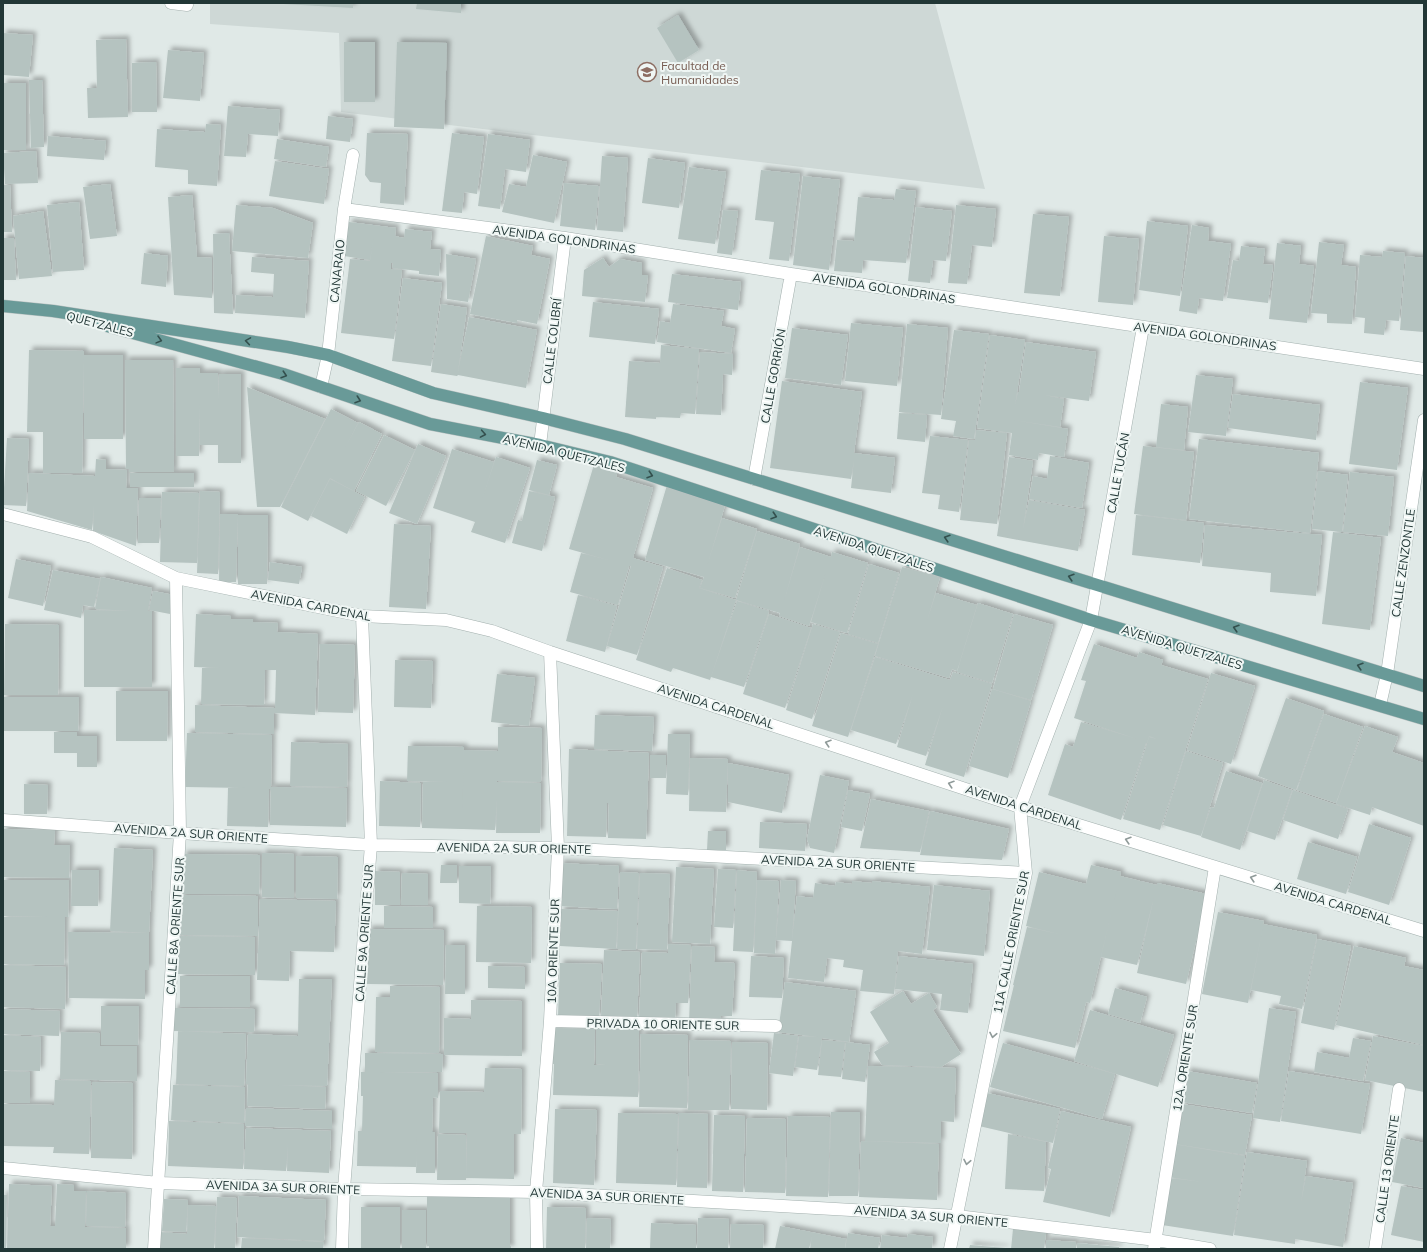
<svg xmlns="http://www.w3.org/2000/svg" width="1427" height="1252" font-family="Mulish,sans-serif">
<defs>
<filter id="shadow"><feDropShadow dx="3.5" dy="-3.5" stdDeviation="2" flood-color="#0004"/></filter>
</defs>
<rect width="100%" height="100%" fill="#e0e9e7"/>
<path fill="#ced8d6" d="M210,3H935L985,189L341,112L339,33L210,24Z"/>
<path fill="#b5c3c0" filter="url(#shadow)" d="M283,3H353V8L283,4Z
M417,3H461V13L416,9Z
M678,15L699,50L678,63L657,28Z
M3,33L33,35L29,77L3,75Z
M126,39L128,117L88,118L87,88H97L96,40Z
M344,42H375V102H344Z
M397,42L447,43L444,129L394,127Z
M168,50L204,53L200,101L163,98Z
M156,62L157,112H132V63Z
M29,80H42L44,147L31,148Z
M3,83H26V150H3Z
M228,106L280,110L278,136L248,134L246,157L224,156Z
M328,116L353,119L350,142L326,139Z
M206,124L221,125L217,186L188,184V170L155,167L157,129L205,132Z
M367,133L408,134L404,205L380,203L381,183L370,182L365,175Z
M452,133L484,137L477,194L464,192L462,213L442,211Z
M488,134L530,140L526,172L505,169L500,209L478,206Z
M48,136L106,141L104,160L47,156Z
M277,139L329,147L326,167L274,159Z
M36,151L38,183L5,184L3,153Z
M533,155L567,162L554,223L502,212L509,184L526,187Z
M602,156L628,158L623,232L597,230Z
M648,158L685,163L679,208L642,203Z
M275,161L329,169L324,204L269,196Z
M689,167L726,172L715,244L678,239Z
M761,170L800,174L789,261L769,259L774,222L755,220Z
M803,176L840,180L829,270L793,265Z
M564,183L599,186L595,230L560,226Z
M110,184L117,236L90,239L83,187Z
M3,185H10L12,232H3Z
M896,189L916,191L906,263L863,260L862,273L834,271L837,240L854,241L858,197L894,200Z
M192,195L197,257L212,258V298L174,295L168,197Z
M79,202L84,270L53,272L47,205Z
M236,205L273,208L313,223L308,258L232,251Z
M956,205L996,209L992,247L972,245L967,284L948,283Z
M916,207L952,211L946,261L933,260L930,283L908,281Z
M723,210L738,211L732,255L717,253Z
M43,211L52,276L19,279L13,216Z
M1033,214L1069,217L1060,296L1024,293Z
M1147,221L1188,226L1180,296L1139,290Z
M349,222L396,228L395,236L404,238L405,229L432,232L430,249L441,250L439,276L419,274V271L392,268L393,263H391V269L402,270L394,339L341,333L350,259L382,262L370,261L374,234L370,260L344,256Z
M1192,225L1209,228L1208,241L1231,244L1223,301L1199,298L1197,314L1179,311Z
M229,233L233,314L214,313L213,234Z
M486,236L533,246L531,255L550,259L537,324L517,320V323L470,314Z
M1104,236L1139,239L1133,305L1098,302Z
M3,238H14L16,280H3Z
M1319,242L1344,245L1341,265L1356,267L1352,324L1327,323V314L1311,313Z
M1277,243L1301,246L1299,264L1314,266L1307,323L1269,319Z
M1241,246L1265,249L1263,264L1273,265L1268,303L1227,298L1233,260L1239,261Z
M1383,251L1405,253L1399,321L1386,320L1384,335L1364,333L1365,318L1355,317L1360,255L1382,257Z
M144,253L168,256L166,287L141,284Z
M446,254L476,259L468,302L447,299Z
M1406,256L1424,258V332L1400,330Z
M252,257L309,261L305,318L235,313L236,295L273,297L274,274L251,272Z
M603,258L609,267L620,259L642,263V275H648L645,302L582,296L584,270Z
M672,274L741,282L738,310L668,302Z
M403,278L442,283L431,366L392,361Z
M593,302L659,309L655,344L589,337Z
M441,304L467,308L458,371L469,317L537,330L526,388L458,375L457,376L431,372Z
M673,304L724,311L721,326L735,329L731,353L657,342L660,321L670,323Z
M851,323L903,328L897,386L845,381Z
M907,324L948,328L941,415L899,412Z
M792,328L848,335L841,385L785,378Z
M954,330L989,334L974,439L953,436L956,421L941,419Z
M990,335L1025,340L1015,405L1018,392H1019L1026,342L1096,352L1089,401L1044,395L1064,399L1060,427L1013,420L1068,429L1064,457L1039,453L1038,460L1009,455L1012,433L977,428Z
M661,345L699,349L695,414L681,413L680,418L656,417L658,388L656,419L625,417L629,361L660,363Z
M29,350L84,351V355H123V439H84V357L82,473H43V432H27Z
M700,352L733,354L732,375L723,374L721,415L696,414Z
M125,360H173L174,472H129V469H126Z
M176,368H200V373H218V400L219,374H241V463H218V445H200V403L199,456H176Z
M1196,375L1233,379L1226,436L1188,432Z
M782,381L862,392L854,453L895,458L891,493L851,488L854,460L851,479L770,468Z
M1360,382L1408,388L1397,470L1349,464Z
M247,387L325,419L280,507H257Z
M1233,394L1320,405L1316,440L1228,428Z
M1161,404L1188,407L1184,450L1156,447Z
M331,409L358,423L345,448L359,422L382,434L354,491L330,478L308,521L281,507Z
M899,413L927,415L925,442L897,439Z
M976,430L1007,433L997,524L960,520L969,440H975Z
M384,435L415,450L386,506L356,491Z
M930,436L968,440L959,512L938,509L940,495L922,493Z
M7,438L29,439L26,506L3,505Z
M1199,439L1319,453L1310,533L1189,519Z
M418,444L446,456L417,524L389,513Z
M1143,446L1194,452L1186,520L1134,514Z
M452,449L494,462L482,500L496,457L530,468L505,543L471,532L475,522L433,508Z
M1050,456L1089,463L1082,508L1029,499L1033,476L1047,479Z
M1009,457L1033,461L1023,529L1029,500L1085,510L1078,551L997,536Z
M96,459L106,460V469L127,470L126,488H138L136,546L93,531L94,505L92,530L27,511L29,473L95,476Z
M537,460L557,465L549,495L529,490Z
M595,461L619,467L616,477L653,488L633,558L663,567L637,655L607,646L631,566H629L618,605L570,592L581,553L612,561L569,549Z
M1318,471L1348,475L1342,532L1312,529Z
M1350,472L1394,477L1388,536L1343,532Z
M130,473H194V487H130Z
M330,479L365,497L347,534L311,516Z
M667,485L726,502L707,566L722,518L757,529L735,598L700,588L704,577L645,560Z
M200,491L220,492L218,574L197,573Z
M529,491L555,497L542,551L512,543L518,520L522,521Z
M162,492L199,493L197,563L160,562Z
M139,498H161L159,543H138Z
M220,514H238L236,582H219Z
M238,515H268L267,584H238Z
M1136,515L1204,523L1200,563L1132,555Z
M394,524L431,526L426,609L389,607Z
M1205,525L1322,535L1316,596L1270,592L1271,573L1202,566Z
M757,531L800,544L784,601L800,547L831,557L832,552L868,563L847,633L811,622L826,572L809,626L779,616L780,613L736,600Z
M1333,532L1381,538L1370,630L1322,624Z
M16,559L51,566L43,606L8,598Z
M270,562L302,567L299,584L268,580Z
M869,564L899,573L878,643L848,634Z
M902,567L940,577L927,621L936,593L977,605L957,671L952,669L949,678L875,656Z
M667,568L702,580L699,588L736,600L710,680L673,668L671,672L636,660Z
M53,570L100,579L94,607L83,605L81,618L44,610Z
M101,577L152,588L148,611H152V687H84V610L133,611L95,609Z
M153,591L174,595L170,614L149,610Z
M578,595L617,606L605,652L566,641Z
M737,601L769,611L744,687L711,677Z
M978,603L1013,614L992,683L957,672Z
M196,614L231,616V619H253V622L278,623L277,632L318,634L315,715L274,713V734L195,732V705L275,708L276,670H265L264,705L201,704L202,668H220L194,667Z
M769,614L811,628L785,708L743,694Z
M1014,614L1053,625L1031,700L993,689Z
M5,624L59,625L58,695H4Z
M813,624L840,632L812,719L786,710Z
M841,633L878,644L848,737L812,726Z
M320,644L355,645L353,713L318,712Z
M1094,644L1137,658L1139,652L1163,660L1161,665L1208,679L1160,830L1123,819L1149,737L1157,739L1149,736L1147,743H1146L1121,820L1048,795L1065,744L1073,747L1081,722L1137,739L1074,718L1086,681L1081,680Z
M875,657L950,680L953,672L992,684L964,777L925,765L943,706L926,756L897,747L913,694L896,744L851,730Z
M395,660L433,661L431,708L394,707Z
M1211,673L1255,686L1231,764L1187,750Z
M497,674L535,678L529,726L491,722Z
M992,689L1031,701L1008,778L969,766Z
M116,691H168L167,741H116Z
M3,697H79L78,731H3Z
M1286,698L1324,711L1296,790L1258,776Z
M1324,714L1363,727L1336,803L1297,790Z
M595,715L654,717L652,751L594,749Z
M1365,726L1398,737L1392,752L1424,763V826L1372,807L1370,815L1336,804Z
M498,727L542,728L541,782L497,781V782L541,783L540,833H496L497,798L495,830L462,829L464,750L498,751Z
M54,732H77V753H54Z
M187,733L272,735L271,787L347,788L346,827L270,825L271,789H269L268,827L227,826L228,788H245L185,787Z
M668,734H690L688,795L666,794Z
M77,736H97V767H77Z
M291,742L348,744L347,787L290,786Z
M408,746L464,747L462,829L422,828L423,782H448L407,781Z
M569,749L649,753L646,839L608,838L609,803H607L606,837L567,836Z
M1186,751L1223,763L1201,836L1163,825Z
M650,755H666V778H650Z
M690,758L728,759L726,812L689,811Z
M728,763L789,775L782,813L728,802Z
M1226,771L1262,783L1240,850L1201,837L1211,807L1214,808Z
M820,775L849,781L834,853L810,848L807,839Z
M1264,780L1292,790L1275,840L1247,831Z
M380,781L421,783L420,827L379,826Z
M24,784L48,785L47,814H24Z
M848,790L870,794L862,831L841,827Z
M1293,790L1348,809L1338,839L1283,820Z
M871,799L929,811L920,852L860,848Z
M930,811L1009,829L1002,860L920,855Z
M760,822L807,824L805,851L759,848Z
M1369,824L1411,838L1389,905L1348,892Z
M3,829L55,830L54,845H70L69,878L3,877Z
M708,831H726V850H707Z
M1308,842L1357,857L1346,894L1297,879Z
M114,848L153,850L149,933L110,931Z
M262,853L294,854V898L262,897Z
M183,854L260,855L259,894H183Z
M296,856L338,857L337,899L296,898Z
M560,863L619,866L617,909L558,906Z
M441,865H457V883H440Z
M1091,865L1121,872L1120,876L1157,885V883L1207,894L1186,984L1137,973L1154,897L1137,965L1101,957L1119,880L1090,1003L1086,1002L1075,1048L1003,1031L1014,985L1052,994L1013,985L1027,927L1063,935L1026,926L1039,872L1086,884Z
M459,866H491L490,904L459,903Z
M676,867L714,869L710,944L672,942Z
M718,869L736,870L733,928L714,927Z
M72,870H99L98,906H71Z
M737,870L757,872L753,952L733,951Z
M375,871L400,872V905H375Z
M620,872L639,873L636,950L617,949Z
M402,873L428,874V905H401Z
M640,873L670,874L667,950L637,949Z
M3,880H69L68,917H65L64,965L3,964V917H47L3,916Z
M757,880L779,881L775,954L754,953Z
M781,880L796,881L792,939L797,896L813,898L815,883L835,886L836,882L852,884V881L872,883V881L930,887L922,954L898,951L894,994L860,991L863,970L843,967L844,960L827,958L824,982L788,978L792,941L776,940Z
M934,885L990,891L984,956L927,950Z
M180,895L258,896V936L180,935Z
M260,899L336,901L334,952L290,951L289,981L257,980Z
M384,906L433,907V928H384Z
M477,906L532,907L531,963L476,962Z
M561,909L618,911L616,949L560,946Z
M1218,912L1264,921L1263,924L1317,935L1302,1009L1279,1004L1281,996L1251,990L1263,926L1248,1003L1202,994Z
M368,929L444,930L443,985L367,984Z
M68,932L149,933V970H145V999L69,998Z
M177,936L255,937V975L177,974Z
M1317,939L1351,946L1334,1030L1301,1023Z
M668,944L691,945L688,1003H676L675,1021L639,1019L642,952L668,953Z
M446,945H465V994H445Z
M692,946L715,947L714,962L735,963L732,1016H721L720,1024L689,1022Z
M1354,946L1406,958L1398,991L1404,966L1424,970V1045L1336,1025Z
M604,950L640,952L637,1019L601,1017Z
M751,956L784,958L782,998L749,997Z
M899,956L973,964L968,1013L940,1010L942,994L895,989Z
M560,963L602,964L599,1018L558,1016Z
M3,965L66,967L65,1009L3,1007Z
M488,966L525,967V989L488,988Z
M180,976H250V1007H180Z
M299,979H332L327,1086L276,1085L326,1087L325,1109L247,1106L248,1084H246L248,1034L298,1036Z
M785,982L856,991L849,1042L822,1038L817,1070L795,1067L799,1036L818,1037L778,1032Z
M390,986L440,987L439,1053L375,1052L376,997H390Z
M1115,988L1147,997L1140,1023L1108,1014Z
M903,991L911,1004L929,993L937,1007L933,1010L961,1054L941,1067L882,1065L874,1052L889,1043L870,1012Z
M471,1000L522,1001V1056L444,1055V1018L471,1019Z
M101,1006H139L138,1045H101Z
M174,1008L255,1009L254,1032L173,1031Z
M1269,1008L1296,1012L1280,1122L1253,1118Z
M3,1009L60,1011L59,1036L3,1034Z
M1090,1010L1174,1035L1158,1087L1074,1061Z
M596,1026L639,1027L638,1097L553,1095L554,1064H550L551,1028L595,1029L594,1065H606L596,1064Z
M178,1031L246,1034L244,1086L176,1084Z
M61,1032L100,1033V1046H137V1081L60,1079Z
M774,1033L798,1036L793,1076L769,1073Z
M641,1034L688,1035L687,1108L639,1107Z
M3,1035L41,1037L40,1071L3,1070Z
M1373,1036L1424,1046V1092L1365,1080Z
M1353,1038L1371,1041L1363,1081L1314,1072L1317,1052L1349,1058Z
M690,1040L731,1041L729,1110H688Z
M822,1040L845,1042L841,1077L818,1075Z
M732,1042L768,1043L767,1110L731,1109Z
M846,1042L870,1045L865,1082L842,1079Z
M1003,1043L1115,1074L1102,1119L990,1087Z
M365,1053L443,1054L442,1072H380L438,1073V1098L433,1097L432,1132H435V1173H416L417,1132L416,1167L357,1166L358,1131H362L363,1096H361V1072H365Z
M868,1066L956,1068L954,1122L941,1121V1143L865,1141Z
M485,1068L522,1069L521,1134H514V1179L466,1178L467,1133H439L440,1091L484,1092Z
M3,1071L30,1072V1103H3Z
M1187,1071L1257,1083L1252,1113L1182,1102Z
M1289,1071L1370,1084L1361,1134L1281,1121Z
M55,1080L91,1081L89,1154L53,1153L54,1147L3,1146V1104L54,1105Z
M92,1082L133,1083L132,1159L91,1158Z
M173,1085L245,1087L244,1123L171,1120Z
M987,1093L1060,1109L1053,1143L979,1126Z
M1182,1104L1252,1115L1245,1155L1175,1144Z
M246,1108L332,1111V1129L245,1126Z
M555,1109L597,1110L594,1185L553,1183Z
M1061,1111L1131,1127L1110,1217L1043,1202L1051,1169L1048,1168Z
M831,1112H860L858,1196H829Z
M618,1113L678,1114L676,1185L616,1183Z
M679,1113L708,1114L707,1188L677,1187Z
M714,1115L745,1116L743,1192L712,1191Z
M788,1116L830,1117L828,1197L786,1196Z
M747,1118L786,1119L785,1193L745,1192Z
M169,1121L244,1124L243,1169L168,1166Z
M246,1128L331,1131L329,1173L287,1171L288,1144L286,1171L244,1169Z
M438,1134L466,1135V1180H437Z
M1008,1134L1046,1142L1044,1191L1005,1189Z
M1401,1138L1424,1143V1188L1392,1182Z
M861,1141L939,1144L937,1200L859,1197Z
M1173,1144L1245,1156L1233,1236L1162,1225L1169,1178L1203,1182L1168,1177Z
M1247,1152L1307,1161L1301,1203L1306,1176L1353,1183L1343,1247L1295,1239V1244L1234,1235Z
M9,1184L52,1186L50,1226H55L57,1184L74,1185V1191H86L85,1227L126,1228V1249H50V1236V1249H7Z
M1401,1186L1424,1190V1242L1391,1235Z
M87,1191L126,1193L125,1227L86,1226Z
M3,1195H7L6,1249H3Z
M427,1195H510V1246H511V1249H429V1246H427Z
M239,1196L326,1200L324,1241L237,1237Z
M217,1197L237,1198L235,1249H215Z
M164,1199L188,1200L186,1232L162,1231Z
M188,1205L216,1206L214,1249H158L159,1232L187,1234Z
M361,1207H400V1249H361Z
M547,1207L586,1208L585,1249H546Z
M402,1210H426V1249H402Z
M587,1218L611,1219L610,1249H586Z
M698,1218L729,1219L728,1249H697Z
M651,1223L696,1225V1249H650Z
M731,1224L764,1225L763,1249H730Z
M780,1226L846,1239L845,1249H810L812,1236L809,1249H775Z
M1013,1229L1046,1232L1044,1249H1011Z
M848,1233L880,1238L878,1249H845Z
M908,1234L933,1237L932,1249H880L882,1235L907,1238Z
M242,1238L324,1242L323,1249H241Z
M1046,1240L1076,1242V1249H1046Z
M1077,1243L1119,1247V1249H1077Z
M970,1245L1006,1248V1249H969Z"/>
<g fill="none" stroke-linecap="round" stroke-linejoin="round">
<defs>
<path id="minor" d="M171,3L187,5
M344,209L565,238L791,274L1424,369
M321,387L328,355L344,209L353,155
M540,445L565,238
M754,479L791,274
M3,514L92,537L176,578L362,616L446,620L492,631L550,652L1020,807L1424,931
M1380,705L1387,674L1424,420
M3,820L180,833L371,845L558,848L1026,873
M550,1021L776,1026
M3,1168L159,1183L344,1189L536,1192L957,1216L1156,1240L1210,1249
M154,1249L180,833L176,578
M342,1249L344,1189L371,845L362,616
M537,1249L536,1192L550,1021L558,848L550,652
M950,1249L1026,873L1020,807L1091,620L1143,327
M1154,1249L1215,867
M1375,1249L1399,1089"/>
<path id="major" d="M3,306L53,311L288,347L328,355L433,393L543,418L625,439L1424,686
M107,326L283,374L430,424L540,445L610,462L1091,620L1424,719"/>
</defs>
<use href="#minor" stroke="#a3b0ae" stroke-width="13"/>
<use href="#major" stroke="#bdc3c3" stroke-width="13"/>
<use href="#minor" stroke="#fff" stroke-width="12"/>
<use href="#major" stroke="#699a98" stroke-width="12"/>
</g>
<defs><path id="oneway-chevron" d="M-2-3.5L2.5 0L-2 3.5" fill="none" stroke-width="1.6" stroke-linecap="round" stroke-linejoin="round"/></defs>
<g stroke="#34504e">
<use href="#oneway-chevron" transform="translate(159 340) rotate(15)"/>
<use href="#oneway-chevron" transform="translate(248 341) rotate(-171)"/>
<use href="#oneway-chevron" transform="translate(284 375) rotate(18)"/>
<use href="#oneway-chevron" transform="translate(358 400) rotate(19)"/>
<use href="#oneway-chevron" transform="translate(483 434) rotate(10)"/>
<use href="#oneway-chevron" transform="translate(650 475) rotate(18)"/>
<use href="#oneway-chevron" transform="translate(774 516) rotate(18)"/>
<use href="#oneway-chevron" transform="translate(947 538) rotate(-163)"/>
<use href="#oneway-chevron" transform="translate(1071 577) rotate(-163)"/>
<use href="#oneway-chevron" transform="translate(1236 628) rotate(-163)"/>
<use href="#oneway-chevron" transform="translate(1360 666) rotate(-163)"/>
</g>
<g stroke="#909b9a">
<use href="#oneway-chevron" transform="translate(828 743) rotate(-162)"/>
<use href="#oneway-chevron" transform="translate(951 784) rotate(-162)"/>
<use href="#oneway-chevron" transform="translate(1128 840) rotate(-163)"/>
<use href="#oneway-chevron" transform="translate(1253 878) rotate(-163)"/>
<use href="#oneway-chevron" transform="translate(993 1035) rotate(101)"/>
<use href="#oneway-chevron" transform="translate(967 1162) rotate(101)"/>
</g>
<defs>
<symbol id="school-ring" viewBox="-11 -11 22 22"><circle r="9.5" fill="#eff6f4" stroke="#8d6e63" stroke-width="1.5"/><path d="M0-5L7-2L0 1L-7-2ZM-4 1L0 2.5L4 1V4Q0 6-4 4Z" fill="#8d6e63"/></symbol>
</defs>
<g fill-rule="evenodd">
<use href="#school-ring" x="636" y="61" width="22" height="22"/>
</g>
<g text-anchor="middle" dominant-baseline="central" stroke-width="4" stroke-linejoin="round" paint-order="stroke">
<g font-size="12" fill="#785e54" stroke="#eff6f4" text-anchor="start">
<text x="661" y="65">Facultad de<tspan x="661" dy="14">Humanidades</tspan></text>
</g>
<g font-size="12" fill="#223736" stroke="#eff6f4">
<text transform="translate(564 239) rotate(8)">AVENIDA GOLONDRINAS</text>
<text transform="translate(337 271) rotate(-84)">CANARAIO</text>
<text transform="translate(884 288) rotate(9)">AVENIDA GOLONDRINAS</text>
<text transform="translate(100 324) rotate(15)">QUETZALES</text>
<text transform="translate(1205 336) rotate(8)">AVENIDA GOLONDRINAS</text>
<text transform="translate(552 341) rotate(-83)">CALLE COLIBRÍ</text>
<text transform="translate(773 376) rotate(-80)">CALLE GORRIÓN</text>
<text transform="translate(564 453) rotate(14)">AVENIDA QUETZALES</text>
<text transform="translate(1118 473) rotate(-80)">CALLE TUCÁN</text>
<text transform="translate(874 549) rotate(18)">AVENIDA QUETZALES</text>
<text transform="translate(1403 563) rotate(-82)">CALLE ZENZONTLE</text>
<text transform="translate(311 605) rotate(11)">AVENIDA CARDENAL</text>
<text transform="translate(1182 647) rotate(17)">AVENIDA QUETZALES</text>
<text transform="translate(716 706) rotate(18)">AVENIDA CARDENAL</text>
<text transform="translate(1024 807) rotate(18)">AVENIDA CARDENAL</text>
<text transform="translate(191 833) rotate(4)">AVENIDA 2A SUR ORIENTE</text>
<text transform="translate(514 848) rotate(1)">AVENIDA 2A SUR ORIENTE</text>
<text transform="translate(838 863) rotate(3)">AVENIDA 2A SUR ORIENTE</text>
<text transform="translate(1333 903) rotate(17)">AVENIDA CARDENAL</text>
<text transform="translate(175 926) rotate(-86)">CALLE 8A ORIENTE SUR</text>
<text transform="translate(364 933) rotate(-86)">CALLE 9A ORIENTE SUR</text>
<text transform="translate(1011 942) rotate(-79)">11A CALLE ORIENTE SUR</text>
<text transform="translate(553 951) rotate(-88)">10A ORIENTE SUR</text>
<text transform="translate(663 1024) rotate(1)">PRIVADA 10 ORIENTE SUR</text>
<text transform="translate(1185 1058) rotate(-81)">12A. ORIENTE SUR</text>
<text transform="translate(1387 1169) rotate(-82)">CALLE 13 ORIENTE</text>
<text transform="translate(283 1187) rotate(2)">AVENIDA 3A SUR ORIENTE</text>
<text transform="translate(607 1196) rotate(3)">AVENIDA 3A SUR ORIENTE</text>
<text transform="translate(931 1216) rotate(5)">AVENIDA 3A SUR ORIENTE</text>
</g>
</g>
<rect width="1427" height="1252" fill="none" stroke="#223736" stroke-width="8"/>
</svg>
